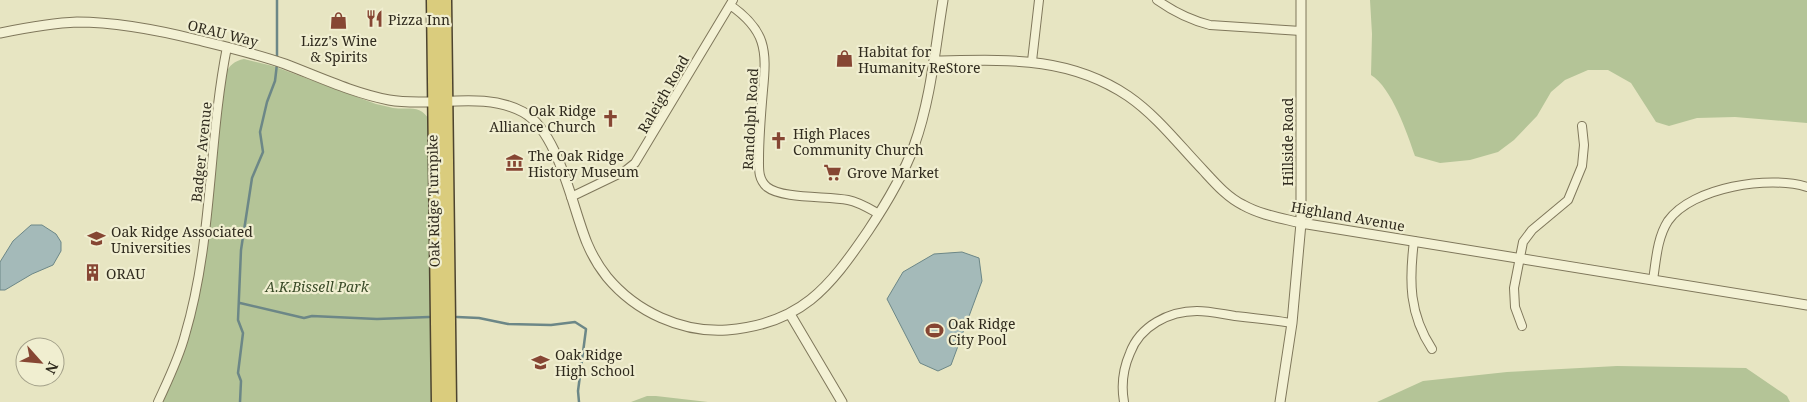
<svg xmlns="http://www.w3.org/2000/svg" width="1807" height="402" font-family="'Noto Serif',serif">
<rect width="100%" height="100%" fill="#e7e5c2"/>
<path fill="#b4c497" d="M1370,0H1807V123L1735,117L1697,118L1669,126L1656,122L1631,83L1608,70H1588L1565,80L1551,92L1537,116L1514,140L1498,152L1470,160L1440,163L1415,156C1407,133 1392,88 1371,75L1372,34Z
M244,59L273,66L376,104C382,105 388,107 393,108C410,110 420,104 430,121L434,402H161L196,305L207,249L225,74C230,65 234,61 244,59Z
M1617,366L1746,368L1787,396L1790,402H1377L1423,381L1507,372Z
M647,396H656L708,402H631Z"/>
<path fill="#a4bab9" stroke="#6c8787" d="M31,225H42L56,234L61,242V251L53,265L32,274L5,290H0V262L13,241Z
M962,252L979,258L982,281L951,365L938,371L920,363L887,299L903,272L934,254Z"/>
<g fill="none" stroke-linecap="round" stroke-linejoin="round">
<path stroke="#6c8787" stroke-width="2.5" d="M277,58V0
M240,303L304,318L312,316L377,319L429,317
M457,317L479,318L508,324L551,325L575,322L586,329L578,391L579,402
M240,402L241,381L238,373L243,333L238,320L241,250L252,178L263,152L260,132L267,102L275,81L277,64"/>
<defs>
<path id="minor" d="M1157,0C1174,12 1190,20 1210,25L1301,31
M730,5C766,30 767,50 763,90C761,113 759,136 759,159C759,169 758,179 767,187C782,199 827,196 848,200C859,202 870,209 879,214
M1032,61L1039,0
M571,197L625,171L635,163L733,0
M1414,241C1409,281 1409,314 1432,349
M1653,280C1656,261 1657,238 1668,221C1692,187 1770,175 1807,187
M1522,326L1515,307L1514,288L1523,242L1532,230L1568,200L1582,166L1584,145L1582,126
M158,402C168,380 179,358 185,335C213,241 208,142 227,47
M1124,402C1121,385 1123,369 1130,353C1140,326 1169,311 1197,311C1209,311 1222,314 1235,316C1254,318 1273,320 1292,323"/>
<path id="tertiary" d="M0,33C25,28 51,23 77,22C118,22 158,30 198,40C227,47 257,54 285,64C319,77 353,93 389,100C433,108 482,90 523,112C559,132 572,207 587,243C592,255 599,267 607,277C636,312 682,333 727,330C801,324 829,288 868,231C886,204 903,176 914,146C931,99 935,49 943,0
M934,61C1003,60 1067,55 1128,96C1157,116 1179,145 1203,170C1215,183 1227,197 1243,205C1261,215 1281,218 1301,223L1807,305
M790,314L842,402
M1280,402L1292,323L1301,223V0"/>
<path id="trunk" d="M433,0L438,402
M445,0L450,402"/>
</defs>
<use href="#minor" stroke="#7f775b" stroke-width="10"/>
<use href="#tertiary" stroke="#7f775b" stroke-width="11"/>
<use href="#trunk" stroke="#4d442f" stroke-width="15"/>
<use href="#minor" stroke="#f3f1d4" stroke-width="8"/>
<use href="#tertiary" stroke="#f3f1d4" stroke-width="9"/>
<use href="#trunk" stroke="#dacc7d" stroke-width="12"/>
</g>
<defs>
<symbol id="restaurant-bare" viewBox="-9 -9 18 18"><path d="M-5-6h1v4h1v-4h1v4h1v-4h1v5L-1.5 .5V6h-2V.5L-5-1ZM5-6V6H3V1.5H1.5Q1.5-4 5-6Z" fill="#864633" stroke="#f0eed0" stroke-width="2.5" paint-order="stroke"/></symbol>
<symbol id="shop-bare" viewBox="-9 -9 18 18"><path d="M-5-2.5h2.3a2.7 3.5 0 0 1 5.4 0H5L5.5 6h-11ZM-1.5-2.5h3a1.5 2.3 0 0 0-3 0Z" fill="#864633" stroke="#f0eed0" stroke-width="2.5" paint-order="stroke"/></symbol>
<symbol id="church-bare" viewBox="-9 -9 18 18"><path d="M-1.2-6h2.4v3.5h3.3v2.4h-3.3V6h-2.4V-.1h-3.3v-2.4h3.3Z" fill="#864633" stroke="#f0eed0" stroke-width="2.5" paint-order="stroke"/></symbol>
<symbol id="museum-bare" viewBox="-9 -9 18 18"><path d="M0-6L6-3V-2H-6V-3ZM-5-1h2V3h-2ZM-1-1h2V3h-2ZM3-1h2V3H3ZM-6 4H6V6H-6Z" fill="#864633" stroke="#f0eed0" stroke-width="2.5" paint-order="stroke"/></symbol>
<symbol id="supermarket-bare" viewBox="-9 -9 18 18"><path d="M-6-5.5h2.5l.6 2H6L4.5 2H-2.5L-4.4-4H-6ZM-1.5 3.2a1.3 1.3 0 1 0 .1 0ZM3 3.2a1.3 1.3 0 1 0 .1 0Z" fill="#864633" stroke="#f0eed0" stroke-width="2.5" paint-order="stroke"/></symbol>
<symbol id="university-bare" viewBox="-9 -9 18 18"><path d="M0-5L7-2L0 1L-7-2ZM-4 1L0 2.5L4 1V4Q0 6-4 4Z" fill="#864633" stroke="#f0eed0" stroke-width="2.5" paint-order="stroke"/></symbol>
<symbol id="building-bare" viewBox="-9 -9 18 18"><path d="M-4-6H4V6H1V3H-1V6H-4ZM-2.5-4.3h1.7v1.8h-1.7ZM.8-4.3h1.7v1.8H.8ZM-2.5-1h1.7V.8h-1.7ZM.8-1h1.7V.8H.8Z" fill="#864633" stroke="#f0eed0" stroke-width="2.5" paint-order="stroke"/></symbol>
<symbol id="stadium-bare" viewBox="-9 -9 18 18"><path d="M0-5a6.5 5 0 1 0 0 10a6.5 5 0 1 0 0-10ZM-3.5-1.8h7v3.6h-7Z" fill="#864633" stroke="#f0eed0" stroke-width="2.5" paint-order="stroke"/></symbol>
<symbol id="school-bare" viewBox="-9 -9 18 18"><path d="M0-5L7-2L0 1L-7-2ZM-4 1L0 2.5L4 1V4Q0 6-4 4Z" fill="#864633" stroke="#f0eed0" stroke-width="2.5" paint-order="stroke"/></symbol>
</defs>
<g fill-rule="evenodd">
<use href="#restaurant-bare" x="362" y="6" width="25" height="25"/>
<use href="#shop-bare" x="326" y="8" width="25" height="25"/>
<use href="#shop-bare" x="832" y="46" width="25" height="25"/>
<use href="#church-bare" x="598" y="106" width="25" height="25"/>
<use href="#church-bare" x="766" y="128" width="25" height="25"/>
<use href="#museum-bare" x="502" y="150" width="25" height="25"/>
<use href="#supermarket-bare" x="820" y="160" width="25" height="25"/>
<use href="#university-bare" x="84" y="226" width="25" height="25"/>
<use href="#building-bare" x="80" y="260" width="25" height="25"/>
<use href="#stadium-bare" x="922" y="318" width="25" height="25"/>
<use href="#school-bare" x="528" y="350" width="25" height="25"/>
</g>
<g text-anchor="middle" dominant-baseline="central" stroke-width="4.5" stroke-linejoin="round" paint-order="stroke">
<g font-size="14" fill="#302b1e" stroke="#f0eed0" text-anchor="start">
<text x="388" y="19">Pizza Inn</text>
<text x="339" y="40" text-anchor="middle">Lizz's Wine<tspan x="339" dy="16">&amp; Spirits</tspan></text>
<text x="858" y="51">Habitat for<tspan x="858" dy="16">Humanity ReStore</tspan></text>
<text x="596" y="110" text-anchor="end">Oak Ridge<tspan x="596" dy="16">Alliance Church</tspan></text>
<text x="793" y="133">High Places<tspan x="793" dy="16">Community Church</tspan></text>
<text x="528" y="155">The Oak Ridge<tspan x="528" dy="16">History Museum</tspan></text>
<text x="847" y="172">Grove Market</text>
<text x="111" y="231">Oak Ridge Associated<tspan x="111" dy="16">Universities</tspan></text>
<text x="106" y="273">ORAU</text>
<text x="948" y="323">Oak Ridge<tspan x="948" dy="16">City Pool</tspan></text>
<text x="555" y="354">Oak Ridge<tspan x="555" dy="16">High School</tspan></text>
</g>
<g font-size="14" fill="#302b1e" stroke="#f0eed0">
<text transform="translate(223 33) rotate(14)">ORAU Way</text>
<text transform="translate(663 94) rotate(-60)">Raleigh Road</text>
<text transform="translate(750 119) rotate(-87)">Randolph Road</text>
<text transform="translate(1287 142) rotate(-90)">Hillside Road</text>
<text transform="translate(201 152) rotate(-84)">Badger Avenue</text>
<text transform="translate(433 201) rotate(-91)">Oak Ridge Turnpike</text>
<text transform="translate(1348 216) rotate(10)">Highland Avenue</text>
</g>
<g font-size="14" font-style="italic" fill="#394a27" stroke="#f0eed0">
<text x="317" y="286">A.K.Bissell Park</text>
</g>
</g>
<g transform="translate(40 362) rotate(117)"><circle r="24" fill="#f0eed0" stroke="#a3a089"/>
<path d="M0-4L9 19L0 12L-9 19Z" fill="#864633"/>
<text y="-8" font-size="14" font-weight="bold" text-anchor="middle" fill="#302b1e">N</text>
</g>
</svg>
